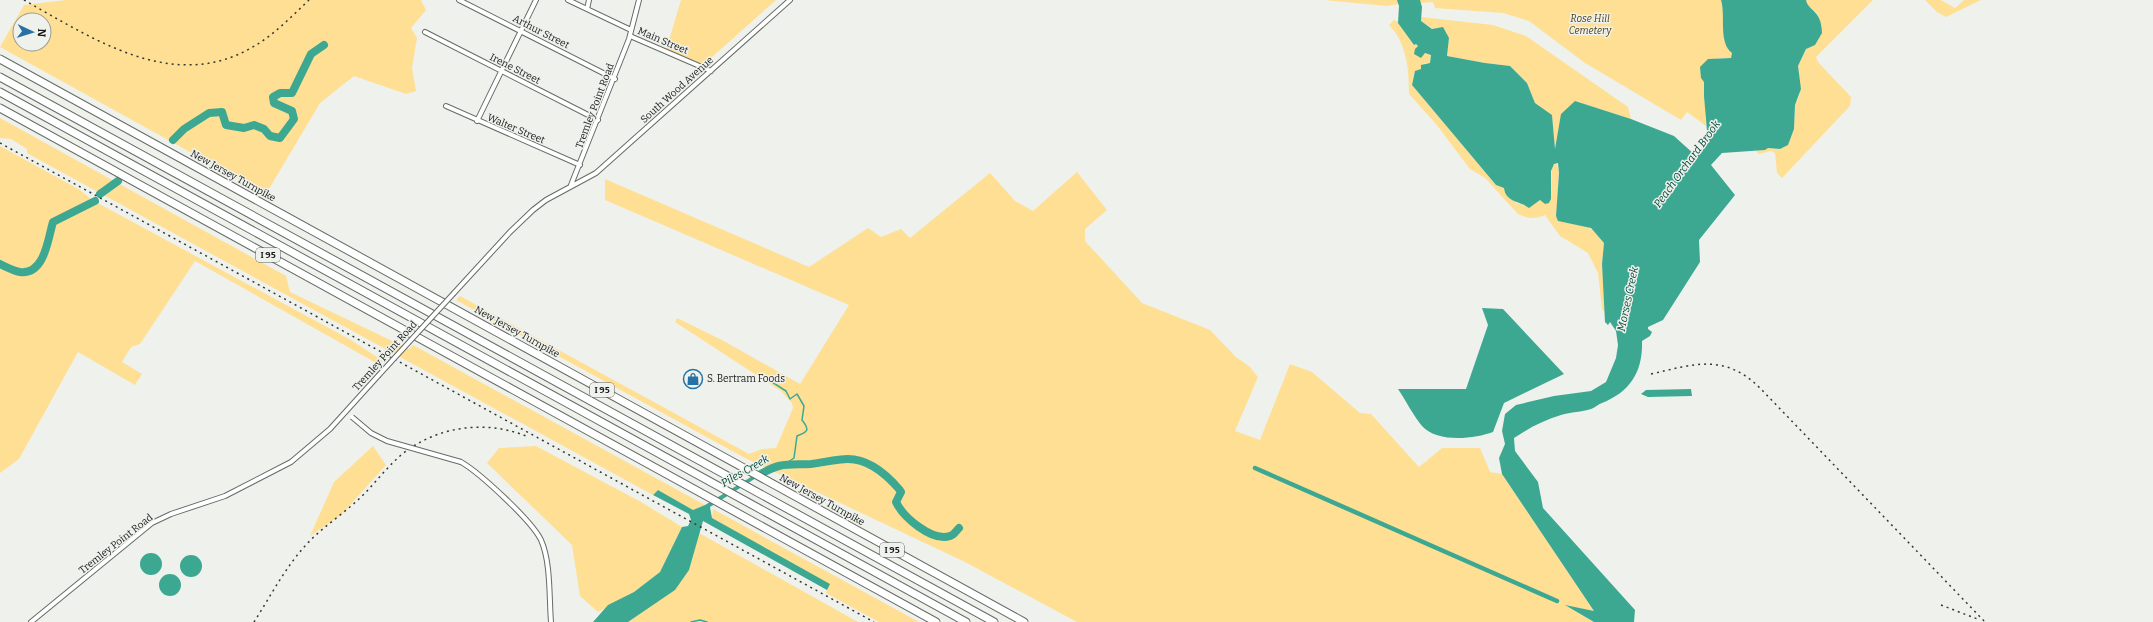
<svg xmlns="http://www.w3.org/2000/svg" width="2153" height="622" font-family="Bitter,serif">
<rect width="100%" height="100%" fill="#eff2ec"/>
<path fill="#fedf94" fill-rule="evenodd" d="M66,0H421L426,10L411,28L417,38L412,68L416,91L406,94L354,76L320,103L266,194L0,47L24,5ZM20,20H44V44H20Z
M681,0H776L702,66L666,50Z
M1324,0H1397L1399,4L1387,6Z
M1420,0H1721L1724,11V37L1732,53L1731,58H1718L1704,82L1706,126L1687,112L1681,120L1585,63L1529,21L1503,13L1435,8L1433,2L1420,3Z
M1806,0H1873L1816,57L1818,62L1851,97L1850,106L1782,178L1777,173L1775,153L1771,151L1759,154L1756,151L1768,148L1780,149L1788,145L1794,129L1795,105L1800,94L1798,66L1806,49L1818,39L1822,26L1817,13L1806,4Z
M1925,0H1941L1955,8L1964,0H1981L1946,17L1937,12Z
M1421,17L1493,25L1526,36L1628,107L1631,119L1575,101L1555,151L1552,115L1535,103L1527,83L1510,66L1485,63L1447,56L1449,38L1420,21Z
M1394,20L1400,22L1399,24L1414,45L1416,44L1425,53L1431,54L1430,63H1425L1421,69L1414,74L1412,85L1496,185L1504,188L1516,203L1527,206L1540,200L1549,203L1551,199L1552,166L1557,163L1559,173L1556,216L1561,222C1582,222 1592,226 1604,243L1602,264L1605,312L1602,309L1598,273L1588,253L1560,236L1545,215C1535,219 1528,219 1518,214L1485,178L1470,169L1436,124L1409,94C1409,70 1407,43 1389,25Z
M0,118L286,276L290,292L409,349L413,345L705,505L693,510L658,490L653,495L34,157L27,153V149L11,139L0,138Z
M0,146L80,190L92,200L351,340L383,361L378,364L195,261L140,344L131,347L122,362L142,374L135,385L78,352L19,459L0,473Z
M1077,172L1107,210L1085,229V241L1142,303L1210,330L1236,357L1250,367L1258,377L1235,431L1260,440L1290,364L1312,372L1360,413L1371,414L1419,467L1442,448H1480L1490,472L1502,474L1594,611L1567,606L1594,622H1077L965,562L745,458L456,300L460,296L749,454L762,449L776,448L793,408L792,403L781,391L675,322L677,318L722,340L800,384L849,305L605,200V179L809,267L868,228L881,237L901,229L910,238L990,173L1015,201L1033,211Z
M373,446L386,465L341,515L310,536L334,482Z
M536,446L641,502L682,527L660,572L634,592L598,612L580,596L572,545L487,463L499,448Z
M713,509L919,622H879L826,593L829,584L712,518Z
M699,533L858,622H628L645,610L689,570Z"/>
<path fill="#3da891" d="M1397,0H1420L1422,7L1421,21L1432,29L1443,27L1449,38L1447,56L1485,63L1510,66L1527,83L1535,103L1552,115L1555,149L1561,114L1575,101L1631,119L1674,136L1695,155H1698L1708,143L1704,96V82L1701,78L1700,67L1708,59L1731,58L1732,53C1718,42 1726,16 1721,0H1806C1808,11 1822,10 1822,33L1815,45L1806,49L1798,66L1801,89L1795,105L1794,129L1788,145L1780,149L1768,148L1765,150L1722,153L1711,165L1735,195L1699,240L1700,262L1663,320L1648,327V329L1652,332L1650,336L1642,341C1643,372 1630,392 1602,403C1598,404 1595,408 1591,409C1582,412 1571,412 1561,415C1544,420 1529,428 1514,438L1515,451L1538,482L1543,508L1635,610L1634,622H1594L1565,605L1594,611L1502,474L1499,458L1505,444L1502,431L1505,414L1516,405L1554,396L1591,391L1606,382L1616,358L1618,345L1616,331L1610,322L1608,325L1605,322L1602,264L1604,243L1591,228L1558,221L1556,216L1559,173L1558,163L1554,164L1551,171V199L1549,203L1545,204L1540,200L1529,208C1521,201 1506,203 1504,188L1496,185L1412,85L1415,71L1421,69V65L1430,63L1431,55L1425,53L1421,58L1414,54L1415,49L1418,46L1416,44L1414,45L1398,23L1399,6Z
M1482,308L1503,309L1564,374L1504,403L1493,432C1474,439 1437,443 1422,426C1413,415 1406,401 1398,389H1466L1488,325Z
M1691,389L1692,396L1648,397L1641,394L1646,390Z
M764,469L771,471L764,473L710,507L712,518L830,584L827,590L703,521L689,570L675,590L628,622H593L608,605L634,592L660,572L682,527L688,526L691,520L689,514L653,495L658,490L693,510L705,505Z
M140 564a11 11 0 1 1 22 0a11 11 0 1 1-22 0Z
M180 566a11 11 0 1 1 22 0a11 11 0 1 1-22 0Z
M159 585a11 11 0 1 1 22 0a11 11 0 1 1-22 0Z"/>
<g fill="none" stroke-linecap="round" stroke-linejoin="round">
<path stroke="#3da891" stroke-width="1.5" d="M761,375L786,391L790,399L797,394L804,406L802,420C810,430 808,432 797,436L794,458L785,464
M691,622L700,620L707,622"/>
<path stroke="#3da891" stroke-width="4.5" d="M1255,468L1557,601"/>
<path stroke="#3da891" stroke-width="8" d="M173,140L184,129L209,113L222,112L226,125L244,128L254,125L264,129L270,136L280,138L294,119L292,111L274,103L273,97L280,93H292L311,54L324,45
M100,194L118,181
M0,264C6,267 14,271 20,272C45,275 48,238 53,222L95,201
M759,475C781,462 786,465 811,464C823,463 835,459 848,459C869,459 886,474 899,489L901,492L896,502C903,517 932,542 950,536C954,535 956,531 959,528"/>
<defs>
<path id="street" d="M459,0L615,79
M568,0L631,30
M587,9L589,0
M425,32L598,120
M630,36L711,71
M446,106L580,165
M477,121L536,0
M571,185L629,39L639,0
M454,293L510,232L533,210L546,200L596,173L790,0
M461,462C480,473 532,521 541,540C551,562 549,598 551,622
M31,622L152,523L171,514L225,496L291,462L330,429L378,376"/>
<path id="highway" d="M0,59L1024,622
M0,77L994,622
M0,92L966,622
M0,108L936,622"/>
</defs>
<use href="#street" stroke="#676b65" stroke-width="6"/>
<use href="#highway" stroke="#676b65" stroke-width="9"/>
<use href="#street" stroke="#fff" stroke-width="4"/>
<use href="#highway" stroke="#fff" stroke-width="7"/>
<path stroke="#343633" stroke-width="1.5" stroke-dasharray="2 4" stroke-linecap="butt" d="M24,0C92,38 172,93 251,48C273,36 291,17 309,0
M0,143L874,622
M1651,374C1695,364 1724,353 1760,388L1985,622
M1941,605L1980,620
M254,622C270,597 285,568 305,546C321,528 342,515 360,498C374,485 385,469 400,456C434,427 484,419 526,436"/>
<defs>
<path id="street-bridge" d="M378,376L454,293
M352,417L371,433L387,441L461,462"/>
</defs>
<use href="#street-bridge" stroke="#676b65" stroke-width="6" stroke-linecap="butt"/>
<use href="#street-bridge" stroke="#fff" stroke-width="4"/>
</g>
<defs>
<symbol id="shop-ring" viewBox="-11 -11 22 22"><circle r="9.5" fill="#eff2ec" stroke="#2672a4" stroke-width="1.5"/><path d="M-5-2.5h2.3a2.7 3.5 0 0 1 5.4 0H5L5.5 6h-11ZM-1.5-2.5h3a1.5 2.3 0 0 0-3 0Z" fill="#2672a4"/></symbol>
</defs>
<g fill-rule="evenodd">
<use href="#shop-ring" x="682" y="368" width="22" height="22"/>
</g>
<g text-anchor="middle" dominant-baseline="central" stroke-width="3" stroke-linejoin="round" paint-order="stroke">
<g fill="#eff2ec" stroke="#595b58" stroke-width="1">
<rect x="256" y="248" width="24" height="14" rx="3"/>
<rect x="590" y="383" width="24" height="14" rx="3"/>
<rect x="880" y="543" width="24" height="14" rx="3"/>
</g>
<g font-size="9" font-weight="bold" fill="#191a18">
<text x="268" y="255">I 95</text>
<text x="602" y="390">I 95</text>
<text x="892" y="550">I 95</text>
</g>
<g font-size="10" font-style="italic" fill="#4e3e12" stroke="#eff2ec">
<text x="1590" y="19">Rose Hill<tspan x="1590" dy="12">Cemetery</tspan></text>
</g>
<g font-size="10" fill="#191a18" stroke="#eff2ec">
<text transform="translate(541 32) rotate(27)">Arthur Street</text>
<text transform="translate(663 41) rotate(23)">Main Street</text>
<text transform="translate(515 69) rotate(27)">Irene Street</text>
<text transform="translate(677 90) rotate(-42)">South Wood Avenue</text>
<text transform="translate(595 106) rotate(-69)">Tremley Point Road</text>
<text transform="translate(516 129) rotate(23)">Walter Street</text>
<text transform="translate(233 176) rotate(29)">New Jersey Turnpike</text>
<text transform="translate(517 332) rotate(29)">New Jersey Turnpike</text>
<text transform="translate(385 356) rotate(-48)">Tremley Point Road</text>
<text transform="translate(822 500) rotate(29)">New Jersey Turnpike</text>
<text transform="translate(116 544) rotate(-38)">Tremley Point Road</text>
</g>
<g font-size="10" fill="#191a18" stroke="#eff2ec" text-anchor="start">
<text x="707" y="379">S. Bertram Foods</text>
</g>
<g font-size="11" font-style="italic" fill="#05463b" stroke="#eff2ec">
<text transform="translate(1687 164) rotate(-54)">Peach Orchard Brook</text>
<text transform="translate(1628 299) rotate(-78)">Morses Creek</text>
<text transform="translate(745 471) rotate(-30)">Piles Creek</text>
</g>
</g>
<g transform="translate(32 32) rotate(94)"><circle r="19" fill="#eff2ec" stroke="#999c97"/>
<path d="M0-3L7 15L0 10L-7 15Z" fill="#2672a4"/>
<text y="-6" font-size="11" font-weight="bold" text-anchor="middle" fill="#191a18">N</text>
</g>
</svg>
